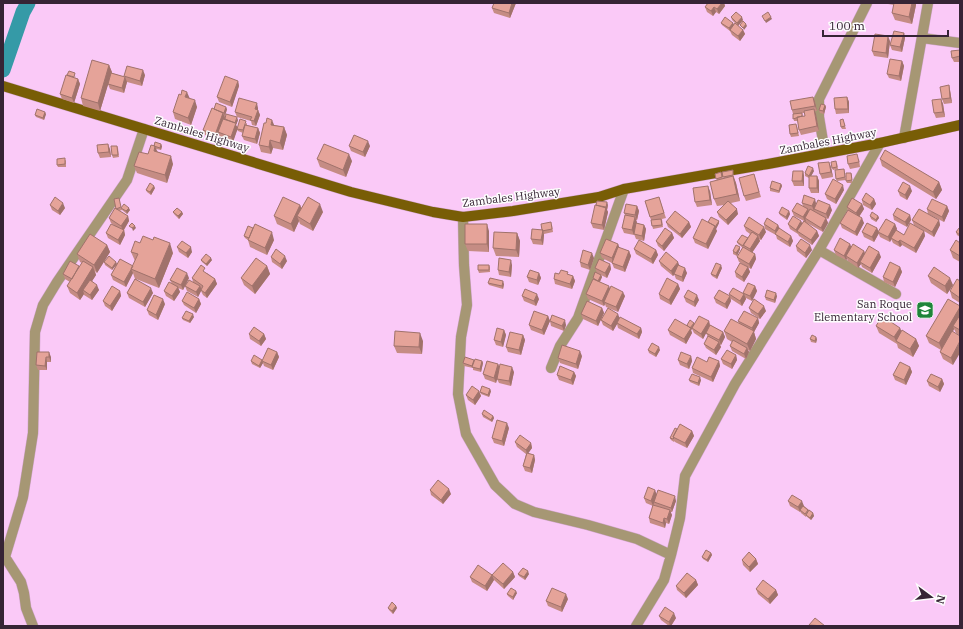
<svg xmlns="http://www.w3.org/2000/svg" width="963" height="629" font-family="'IBM Plex Serif',serif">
<rect width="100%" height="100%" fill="#fac9f7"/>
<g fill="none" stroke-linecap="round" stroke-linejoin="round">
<path stroke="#359aa7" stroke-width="15" d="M3,70L23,12L28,3"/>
<defs>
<path id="minor" d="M922,38L960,43
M904,138L928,3
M825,153L819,117V99L867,3
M463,217L464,265L467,305L461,337L458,394L466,434L495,485L515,504L534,512L588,525L637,539L671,555
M819,250L896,294
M551,368L560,346L578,318L624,189
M3,557H5L23,497L33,433L35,332L43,305L57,282L127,180L144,129
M5,557L21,582L24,593L26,608L33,626
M636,626L664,580L671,555L680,518L685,476L735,384L819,250L880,143"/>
<path id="major" d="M3,86L351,192L433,212L463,217L513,211L599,197L624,189L768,164L880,143L960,125"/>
</defs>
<use href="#minor" stroke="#d3a8d0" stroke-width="11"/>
<use href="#major" stroke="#d3a8d0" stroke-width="11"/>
<use href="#minor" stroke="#a69774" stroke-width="10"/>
<use href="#major" stroke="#785d06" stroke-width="10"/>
</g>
<path fill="#c58c84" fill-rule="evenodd" d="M494,3H516L510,18L494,13L492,8Z
M708,3H724L725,6L719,14L716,12L713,16L707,12L705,7Z
M888,3H916V5L912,24L895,20L892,13L894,5L888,4Z
M731,17L743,20L738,26L732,20Z
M721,23H733L734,25L743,30L745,34L740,41L732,35L730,31L722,25Z
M904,33L905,38L902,52L892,50L890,45Z
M890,41L888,58L874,56L872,51Z
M960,50V62H954L952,58Z
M902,61L904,66L901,81L889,78L887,74Z
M109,65L112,73L124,77L145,75L142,86L127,82L124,93L110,89L108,84L100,111L83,106L81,98Z
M76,76L75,78L78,79L80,84L74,103L62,99L60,94Z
M238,81L239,86L232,107L219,102L217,97Z
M949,85L950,90L952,103L944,104L942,99Z
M813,97L815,102L817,111H815L819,131L801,135L799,130L798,121H794L793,114L792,110ZM802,113H805V116H803Z
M847,97L849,102V113L836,114L835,109Z
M189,98L197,107L191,125L175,119L173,112Z
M941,99L943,104L945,117L936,118L934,113Z
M825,105L826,107L824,114L820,113L819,110Z
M258,108V110L260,115L256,126L252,125L251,121L237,117L235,112Z
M214,109H227L225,116V118L238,120L236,125L237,128L247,123V125L258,128L260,133L257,144L244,140L242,136L243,133L238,131L237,129L233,142L220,137L219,134L216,139L205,135L203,130Z
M46,114L44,120L36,117L35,115Z
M843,119L846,129H842L841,127Z
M274,125L284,127L287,135L283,150L273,148L271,154L261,152L259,145Z
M797,126L799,136L791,137L790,134Z
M117,146L118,148L119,157L113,158L112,155Z
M154,146H162L161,150L156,149L158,152L173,164L167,183L137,173L134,166L148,154Z
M349,146H370L365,157L351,151Z
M110,149L111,157L100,158L98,153Z
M317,159L352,161L346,177L320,167Z
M859,159L860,167L850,169L848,164Z
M880,159L939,182L942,190L936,199L882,166Z
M66,160V167H58L57,165Z
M837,163L838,169L833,170L832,168Z
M831,167L833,177L822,179L820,174Z
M844,169L846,180L837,181L836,179Z
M803,171L804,176V186H794L792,181Z
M814,171L811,176H817L819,181V193H811L809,188V178L805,176V173Z
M721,172L723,178H724L723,177L733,173L734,177L736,183L740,201L731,203L738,214L728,225L719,217L717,212L724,205L717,206L714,199L717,180L715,174Z
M851,173L852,175V183H847L846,181Z
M754,174L761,197L746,201L744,196Z
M781,184L782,186L779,193L770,191V188Z
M155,188L151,195L147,192L146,190Z
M844,190L836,204L827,199L825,194Z
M710,191L712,205L697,207L695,202Z
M898,191H912L907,200L900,196Z
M659,197L666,218L662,219L663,227L653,229L651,220L645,201Z
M114,199L121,208L130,210L127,214L122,210L119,211L128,216L129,221L124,230L125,235L120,245L108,238L106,233L115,226L111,223L109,218L116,209Z
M874,199L876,204L872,210L863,205L862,200Z
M802,203H816L815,208L832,210L828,219L826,218L828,223L823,232L807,223L817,231L819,236L812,245L799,236L798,234L790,229L788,224L801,221L802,223L804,221L794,216L792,211L803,206Z
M862,204L864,209L859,217L864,223L857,236L842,228L840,223L848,211L847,207Z
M50,205L65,208L60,215L52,210Z
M300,205L302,209L323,212L313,231L300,224L299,221L294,232L277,224L274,216Z
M608,205L607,210L608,212L604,230L593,228L591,223Z
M637,206L639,211L637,220H636V223L644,225L646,229L644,241L636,239L634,234L636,226L634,235L624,233L622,228L625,215L624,213Z
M947,206L949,211L944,222L928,214L927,209Z
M789,211L790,214L787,220L780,215L779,213Z
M173,212H182L183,214L179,219L174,214Z
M893,215H910L911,220L907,227L894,220Z
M870,216H878L879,218L876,222L871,219Z
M912,220H939L940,225L934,237L914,225Z
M719,221V223L716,229L717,231L708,249L695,243L693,238L708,222Z
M666,222H689L691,227L682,238L668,227Z
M764,224L778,225L780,229L791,236L793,241L790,247L777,239L776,235L765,229Z
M895,224L897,229L896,230L904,235L924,231L925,236L916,253L902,245L900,247L893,243L891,239L890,242L880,237L878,232Z
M552,225L553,232L544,234V235L543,245L533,244L531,239L542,230Z
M744,226L766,232L761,240L759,239L760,241L752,253L755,254L756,259L751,269L739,262L737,257L743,248L738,244L737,242L748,238L750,234L746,231Z
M877,228L879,233L874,242L864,237L862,232Z
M960,228V237L957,235L956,232Z
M489,231V252L468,251L465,244Z
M517,233L520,241L519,257L496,256L493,248Z
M672,233L674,238L664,251L658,246L656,241Z
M244,236L274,240L267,255L250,247L248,240L245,238Z
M140,243L173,253L159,288L136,279L153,293L145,307L129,298L127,293L135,279L133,273L126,287L113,280L111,275L116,265L112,270L105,265L104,262L133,266L135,261L131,252Z
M960,243V262L953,258L950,250Z
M618,244L619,248L629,251L631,256L625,272L614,268L612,263L602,258L600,253Z
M850,244L851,247L864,251L865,254L881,257L872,273L862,267L861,264L858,268L848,261L847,259L846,260L836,255L834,250Z
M107,245L110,252L97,273L95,271L96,275L92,281L99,290L92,300L84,295V294L80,300L70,293L67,286L70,282L65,279L63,274L79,267L82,263L80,262L77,254Z
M796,246L812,250L806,258L797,251Z
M177,247L192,252L188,258L179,252Z
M740,247V249L737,256L733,254V251Z
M634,249L656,250L658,255L653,264L636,254Z
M271,257L287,261L282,269L272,262Z
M594,258L590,270L581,267L580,262Z
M201,260H212L207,266L202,262Z
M659,261L679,265L687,273L683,282L676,279L674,274H675L673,276L661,266Z
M610,264L611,269L607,278L601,275L602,277L600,282L610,289L625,296L618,312L606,307L605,304L604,306L588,299L586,294L593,279V278L597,273L595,268Z
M489,265L490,267V272L479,273L478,270Z
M512,265L511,277L499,275L498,270Z
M267,266L270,274L255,294L244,285L241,278Z
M748,267L750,272L744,282L736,277L735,272Z
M900,267L902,272L895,287L884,282L883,277Z
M722,268L717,279L712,276L711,274Z
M207,273L215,279L217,284L207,298L203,295L201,291L198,297L187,291L185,286L193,282L192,278Z
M539,273L541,278L538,285L529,282L527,277Z
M559,274L569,275L573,276L575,281L572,289L555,284L554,279Z
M928,276L953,285L947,294L931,283Z
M189,278L183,290L178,288L180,292L174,301L166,296L164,291L172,284L170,280Z
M960,281V303L952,298L950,291Z
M488,283L504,284L503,289L489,285Z
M678,284L680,289L671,305L660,299L659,294Z
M755,286L757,291L752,301L746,298V299L742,306L731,299L729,294H743V293Z
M120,291L121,296L112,311L105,306L103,301Z
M522,296L539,299L536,306L524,301Z
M730,296L731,301L727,309L716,303L714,298Z
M777,296L775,303L766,300L765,297Z
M684,297L699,300L695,307L686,302Z
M199,299L201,304L196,313L184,305L182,301Z
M165,304L158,320L149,315L147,310Z
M960,306V336L956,333L954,329L953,332V365L943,359L940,352L941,350L929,343L926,336Z
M602,308L604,313L598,326L583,319L581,314Z
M749,308L766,311L760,319L751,313Z
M548,316L550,321L544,335L531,330L529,325Z
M194,317L190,323L183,320L182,318Z
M619,318L641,328L642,332L639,339L618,328L617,324L613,331L603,325L601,320Z
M758,318L759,323L754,332L756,339L750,351L748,350L749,352L746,359L732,351L730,346L732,342L727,339L724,331L739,323L738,321Z
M550,321L566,325L564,331L551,326Z
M709,321L710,325L723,332L725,337L721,345L719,344L721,347L716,355L706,348L704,344L708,337L706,333L703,339L694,333L692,329L691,330L692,333L686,344L670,335L668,330L687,326L694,323V324Z
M876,326L900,328L901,331L916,339L919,346L913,357L898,348L897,344L879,333Z
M504,330L506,335L503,347L496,345L494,340Z
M249,334H264L266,339L261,346L250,339Z
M523,335L525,340L521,355L508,352L506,347Z
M810,339H817L816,343L811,342Z
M423,341L422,354L397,353L394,346Z
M648,350H660L656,357L649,353Z
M37,352L51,357V362H47V370H38L36,365Z
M277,352L279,357L273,370L264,366L263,363L260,368L252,364L251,361L262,360Z
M736,355L737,360L732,369L723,364L721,359Z
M582,356L578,369L560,363L558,358Z
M691,356L692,361L689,369L680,365L678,360Z
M474,361H482L483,363L481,372L473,370V368L464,366L463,363Z
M719,361L720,366L713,382L693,373L692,368L707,362Z
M498,364L500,368L514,372L511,386L499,383L497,379L496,383L485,379L483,374Z
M910,367L912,372L906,385L895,380L893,375Z
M574,372L576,376L573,385L559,380L557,375Z
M942,379L944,384L940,392L929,386L927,381Z
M689,380H701L699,386L690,382Z
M479,391L481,396L475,405L468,400L466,395Z
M491,391L489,397L481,394L480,392Z
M482,414L493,416L494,418L492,422L483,417Z
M509,428L504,446L494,443L492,438Z
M677,429L692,431L694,436L687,448L675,442V441L674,442L671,440L670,438Z
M515,442L531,443L532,448L528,453L534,455L535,460L532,473L525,471L523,466L526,454L517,447Z
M430,490L451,494L443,504L431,495Z
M656,494L676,501L672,512H670L672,515L669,524L666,523L665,528L650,523L649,518L653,506L646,503L644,498Z
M788,501L804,506L813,513L814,516L811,520L806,516V517L801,513L800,511V512L790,506Z
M711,553L712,555L708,562L703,559L702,557Z
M756,559L758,564L750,572L743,565L742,560Z
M513,572L515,577L504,589L494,580L487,591L472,582L470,577Z
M518,574H529L525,580L519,576Z
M696,580L698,585L686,598L677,590L676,586Z
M756,589L776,590L778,595L770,604L758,594Z
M517,593L513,600L508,596L507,594Z
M568,599L562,612L548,606L546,601Z
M396,606L397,608L393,614L389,610L388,608Z
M659,616L676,618L671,626H669L661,620Z"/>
<path fill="#a0726b" d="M512,3H516L510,18L509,13Z
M722,3H724L725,6L719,14L717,9Z
M912,3H916V5L912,24L909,17Z
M714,7L716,12L713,16L711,11Z
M742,17L743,20L738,26L737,23Z
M771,17L772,19L766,23L765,21Z
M733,23L734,25L730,31L729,28Z
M746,24L747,26L744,30L743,28Z
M743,30L745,34L740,41L738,36Z
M904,33L905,38L902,52L900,47Z
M888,36L890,41L888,58L886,53Z
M902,61L904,66L901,81L899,76Z
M109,65L112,72L100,111L98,103Z
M143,70L145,75L142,86L140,81Z
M125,77L127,82L124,93L122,88Z
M78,79L80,84L74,103L72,98Z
M238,81L239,86L232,107L230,102Z
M949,85L950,90L952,103L950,98Z
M187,92L190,99L185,97Z
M813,97L815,102L817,111L815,106Z
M847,97L849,102V113L848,109Z
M941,99L943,104L945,117L943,112Z
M195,100L197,107L191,125L188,118Z
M257,103L258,108V110L260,115L256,126L254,121L255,109Z
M825,105L826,107L824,114L823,111Z
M226,107L227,109L225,116L224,113Z
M814,109L816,114L819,131L817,126Z
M45,112L46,114L44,120L43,118Z
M223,113L225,118L218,132L219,134L216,139L215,135Z
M237,117L238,120L236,125L238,128L233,142L231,137Z
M272,120L275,127L271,125Z
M284,127L287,135L283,150L280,143Z
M258,128L260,133L257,144L255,139Z
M270,140L273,148L271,154L269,147Z
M368,141L370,146L365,157L363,152Z
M108,144L110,149L111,157L109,152Z
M161,144L162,146L161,150L160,148Z
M155,146L158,154L154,151Z
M349,154L352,161L346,177L343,170Z
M171,156L173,164L167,183L165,175Z
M829,162L831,167L833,177L831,172Z
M813,168L814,171L810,178L809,176Z
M803,171L804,176V186L802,181Z
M733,176L736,183L740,201L737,194Z
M817,176L819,181V193L817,188Z
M939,182L942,190L936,199L933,192Z
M781,184L782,186L779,193V191Z
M843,185L844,190L836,204L835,199Z
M154,186L155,188L151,195L150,192Z
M708,186L710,191L712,205L710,200Z
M910,186L912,191L907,200L905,195Z
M815,199L816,203L814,211L812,206Z
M874,199L876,204L872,210L870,205Z
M607,202L608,205L607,210L608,212L604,230L602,225Z
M63,203L65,208L60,215L58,211Z
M320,204L323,212L313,231L310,224Z
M862,204L864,209L858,218L856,213Z
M300,205L303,212L297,216L299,221L294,232L291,224Z
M830,205L832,210L828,219L826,214Z
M637,206L639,211L637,220L635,215Z
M947,206L949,211L944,222L942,217Z
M129,208L130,210L127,214L126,211Z
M737,209L738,214L728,225L726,220Z
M808,209L810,214L805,218L806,221L805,222L803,217Z
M789,211L790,214L787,220L786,217Z
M182,212L183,214L179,219L178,216Z
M910,215L911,220L907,227L905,222Z
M128,216L129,221L123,231L121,226Z
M878,216L879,218L876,222V220Z
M635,217L637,222L634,235L632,230Z
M826,218L828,223L823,232L821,228Z
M862,218L864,223L857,236L855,232Z
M939,220L940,225L934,237L932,232Z
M719,221V223L716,229L717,231L708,249L706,244L715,226Z
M801,221L803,226L797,231L798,234L796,230Z
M689,222L691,227L682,238L680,234Z
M487,224L489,231V252L487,244Z
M895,224L897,229L890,242L888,237Z
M644,225L646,229L644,241L642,236Z
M778,225L780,230L776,234L775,231Z
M135,226L136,228L133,231L132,228Z
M764,227L766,232L761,240L759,235Z
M877,228L879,233L874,242L872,237Z
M124,230L125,235L120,245L118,240Z
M543,230L544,235L543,245L541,240Z
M817,231L819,236L812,245L811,240Z
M924,231L925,236L916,253L914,248Z
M272,232L274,240L267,255L265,248Z
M517,233L520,241L519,257L516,250Z
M672,233L674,238L664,251L662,246Z
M758,236L760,241L751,254L750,249Z
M791,236L793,241L790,247L788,242Z
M900,240L902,245L900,247L898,242Z
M170,243L173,253L159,288L155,279Z
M618,244L620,249L613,263L612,258Z
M850,244L852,249L846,256L847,259L846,260L844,256Z
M107,245L110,252L97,273L94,265Z
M810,245L812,250L806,258L805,253Z
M191,247L192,252L188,258L186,253Z
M740,247V249L737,256L736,253Z
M656,250L658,255L653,264L651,259Z
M629,251L631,256L625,272L623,267Z
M864,251L866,256L860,262L861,264L858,268L857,263Z
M879,252L881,257L872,273L870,268Z
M592,253L594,258L590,270L588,265Z
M755,254L756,259L751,269L749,264Z
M285,256L287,261L282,269L280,264Z
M211,258L212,260L207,266L206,264Z
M511,260L512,265L511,277L509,272Z
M116,262L117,264L112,270V268Z
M678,262L680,267L673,276L671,271Z
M610,264L611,269L607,278L605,273Z
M721,265L722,268L717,279L716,276Z
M133,266L131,269L133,273L126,287L124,282Z
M267,266L270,274L255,294L252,286Z
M93,267L96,275L85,292L83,290L84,294L80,300L77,293Z
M748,267L750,272L744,282L742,277Z
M900,267L902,272L895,287L893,282Z
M685,268L687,273L683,282L682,277Z
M187,273L189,278L183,290L181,285Z
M539,273L541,278L538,285L537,280Z
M601,275L602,277L599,283L598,281Z
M573,276L575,281L572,289L570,284Z
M950,278L953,285L947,294L945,286Z
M215,279L217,284L207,298L205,293Z
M503,281L504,284L503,289L502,286Z
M678,284L680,289L671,305L669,300Z
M97,285L99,290L92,300L90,295Z
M200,286L202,290H201V291L198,297L196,292Z
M609,286L611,291L604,302L605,304L604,306L602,301Z
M755,286L757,291L752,301L750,296Z
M178,287L180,292L174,301L172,296Z
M151,288L153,293L145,307L143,302Z
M120,291L121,296L112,311L110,306Z
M623,292L625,296L618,312L616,307Z
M776,293L777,296L775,303L774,300Z
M537,294L539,299L536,306L534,301Z
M744,294L746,299L742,306L740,301Z
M697,295L699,300L695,307L694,302Z
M730,296L731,301L727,309L725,304Z
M163,299L165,304L158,320L156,315Z
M199,299L201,304L196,313L194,308Z
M764,306L766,311L760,319L758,314Z
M960,307V319L953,326L954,329L942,350L939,343Z
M602,308L604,313L598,326L596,321Z
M193,314L194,317L190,323L189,321Z
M618,314L620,319L613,331L611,326Z
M548,316L550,321L544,335L542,330Z
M758,318L759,323L754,332L756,339L750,351L747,344L753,332L752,328Z
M565,320L566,325L564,331L562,326Z
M709,321L710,326L703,339L701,334Z
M694,323L695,326L692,328V329L691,330L692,333L686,344L684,339Z
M641,328L642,332L639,339L637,334Z
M900,328L903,335L896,341L894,337Z
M504,330L506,335L503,347L501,342Z
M723,332L725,337L721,345L719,340Z
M420,333L423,341L422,354L419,347Z
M264,334L266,339L261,346L259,341Z
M523,335L525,340L521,355L519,350Z
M816,337L817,339L816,343L815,341Z
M916,339L919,346L913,357L910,349Z
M960,341V353L953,365L951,358Z
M719,342L721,347L716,355L714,350Z
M659,347L660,350L656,357L655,354Z
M747,348L749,352L746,359L744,354Z
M580,351L582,356L578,369L576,364Z
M49,352L51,357V362L49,357Z
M277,352L279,357L273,370L271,365Z
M736,355L737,360L732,369L731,364Z
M691,356L692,361L689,369L687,364Z
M46,357L47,362V370L45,366Z
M262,360L263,363L260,368L259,366Z
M482,361L483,363L481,372L480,369Z
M719,361L720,366L713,382L711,377Z
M498,364L500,369L496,383L494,378Z
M512,367L514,372L511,386L509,381Z
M910,367L912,372L906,385L904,380Z
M574,372L576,376L573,385L571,380Z
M700,377L701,380L699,386L698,383Z
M942,379L944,384L940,392L938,387Z
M490,389L491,391L489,397L488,395Z
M479,391L481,396L475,405L473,400Z
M493,416L494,418L492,422L491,420Z
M507,423L509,428L504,446L502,441Z
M692,431L694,436L687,448L685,443Z
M531,443L532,448L527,455L526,450Z
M534,455L535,460L532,473L530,468Z
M449,489L451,494L443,504L441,500Z
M655,490L657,495L654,502V503L653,506L651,501Z
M675,496L676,501L672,512L671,508Z
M802,501L804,506L800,512L798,507Z
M670,510L672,515L669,524L667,519Z
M813,513L814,516L811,520L810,518Z
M664,518L666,523L665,528L663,523Z
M711,553L712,555L708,562L707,560Z
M756,559L758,564L750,572L749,567Z
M528,571L529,574L525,580L524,577Z
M513,572L515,577L504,589L503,584Z
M492,575L494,580L487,591L485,586Z
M696,580L698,585L686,598L684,593Z
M776,590L778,595L770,604L768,599Z
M516,591L517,593L513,600V597Z
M566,594L568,599L562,612L561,607Z
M396,606L397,608L393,614L392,611Z
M674,613L676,618L671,626H670L669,622Z"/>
<path fill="#e5a399" stroke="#a0726b" d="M494,3H512L509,13L492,8Z
M708,3H722L717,9L714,7L711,11L705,7Z
M894,3H912L909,17L892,13Z
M736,12L742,17L737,23L731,17Z
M768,12L771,17L765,21L762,16Z
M725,17L733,23L729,28L721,23Z
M743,21L746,24L743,28L740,25Z
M735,23L743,30L738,36L730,30Z
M894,31L904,33L900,47L890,45Z
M875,34L888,36L886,53L872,51Z
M960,50V56L952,58L951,51Z
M890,59L902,61L899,76L887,74Z
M92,60L109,65L98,103L81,98Z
M127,66L143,70L140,81L124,76Z
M69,71L75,73L74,77L67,75Z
M111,73L125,77L122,88L108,84Z
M66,75L78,79L72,98L60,94Z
M225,76L238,81L230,102L217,97Z
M949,85L950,98L942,99L940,87Z
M182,90L187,92L185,97L195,100L188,118L173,112L179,94L181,95Z
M813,97L815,106L792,110L790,101Z
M847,97L848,109H835L834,98Z
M239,98L257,103L255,109L258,110L254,121L250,120L252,117L235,112Z
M941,99L943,112L934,113L932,100Z
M216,103L226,107L224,113L214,109Z
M821,104L825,105L823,111L819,110Z
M212,108L223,113L215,135L203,130Z
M37,109L45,112L43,118L35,115Z
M814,109L817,126L799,130L797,117L805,116L804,111Z
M802,113V116L793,119V114Z
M226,114L237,117L235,123L225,119Z
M267,118L272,120L271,125L284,127L280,143L270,140L269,147L259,145L264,123H266Z
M223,119L236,123L231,137L218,132Z
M240,119L246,121L243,130L237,129Z
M843,119L845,126L841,127L840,120Z
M796,124L798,133L790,134L789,125Z
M245,125L258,128L255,139L242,136Z
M354,135L368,141L363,152L349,146Z
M155,142L161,144L160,148L154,146Z
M108,144L109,152L98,153L97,145Z
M324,144L349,154L343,170L317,159Z
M151,145L155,146L154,151L171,156L165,175L134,166L139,152L148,154Z
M111,146H117L118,155H112Z
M885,150L939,182L933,192L880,159Z
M857,154L859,162L848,164L847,156Z
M65,158V164L57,165V159Z
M836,161L837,167L832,168L831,162Z
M829,162L831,172L820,174L818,163Z
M808,166L813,168L809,176L805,173Z
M844,169L845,177L836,179L835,170Z
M733,170V175L723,177L722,172Z
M793,171H803L802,181H792Z
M721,172L722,177L716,179L715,174Z
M846,173H851L852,180L846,181Z
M754,174L759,192L744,196L739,178Z
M733,176L737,194L714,199L710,182Z
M809,176H817V188H809Z
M833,179L843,185L835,199L825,194Z
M772,181L781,184L779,191L770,188Z
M903,182L910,186L905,195L898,191Z
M150,183L154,186L150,192L146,190Z
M708,186L710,200L695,202L693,188Z
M866,193L874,199L870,205L862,200Z
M804,195L815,199L812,206L802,203Z
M55,197L63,203L58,211L50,205Z
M283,197L300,205L291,224L274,216Z
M308,197L320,204L310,224L297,216Z
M659,197L664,213L650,217L645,201Z
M119,198L121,207L116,209L114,199Z
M852,198L862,204L856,213L847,207Z
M932,199L947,206L942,217L927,209Z
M818,200L830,205L826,214L814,209Z
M597,201L607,202L606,208L596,205Z
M728,201L737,209L726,220L717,212Z
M797,203L808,209L803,217L792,211Z
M124,204L129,208L126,211L121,208Z
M626,204L637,206L635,215L624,213Z
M595,205L606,207L602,225L591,223Z
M782,207L789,211L786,217L779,213Z
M115,208L128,216L121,226L109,218Z
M177,208L182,212L178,216L173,212Z
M897,208L910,215L905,222L893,215Z
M810,209L826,218L821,228L805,218Z
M919,209L939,220L932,232L912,220Z
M848,210L862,218L855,232L840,223Z
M675,211L689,222L680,234L666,222Z
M872,212L878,216L876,220L870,216Z
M625,215L635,217L632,230L622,228Z
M793,216L801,221L796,230L788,224Z
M711,217L719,221L715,227V226L708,222Z
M749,217L764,227L759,235L744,226Z
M767,218L778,225L775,231L764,224Z
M661,219L662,225L652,226L651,220Z
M702,219L715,226L706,244L693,238Z
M886,219L895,224L888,237L878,232Z
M804,221L817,231L811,240L797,231Z
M551,222L552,229L542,231L543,230H542L541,224Z
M132,223L135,226L132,228L129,226Z
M636,223L644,225L642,236L634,234Z
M867,223L877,228L872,237L862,232Z
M910,223L924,231L914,248L900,240L898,242L891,238L896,230L904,235Z
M111,224L124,230L118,240L106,233Z
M255,224L272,232L265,248L248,240Z
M465,224H487V244H465Z
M248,226L253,228L249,238L244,236Z
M665,228L672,233L662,246L656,241Z
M779,228L791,236L788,242L775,234Z
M959,228H960V235L956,232Z
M532,229L543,230L541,240L531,239Z
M494,232L517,233L516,250L493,248Z
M752,232L758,236L750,249L743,245Z
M90,234L107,245L94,265L77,254Z
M742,235L748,238L743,246L737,242Z
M143,236L153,240L154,237L170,243L155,279L131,269L138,254L131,252L135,241L140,243Z
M840,238L850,244L844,256L834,250Z
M606,239L618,244L612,258L600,253Z
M801,239L810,245L805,253L796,246Z
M639,240L656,250L651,259L634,249Z
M956,240L960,243V256L950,250Z
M182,241L191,247L186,253L177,247Z
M853,244L864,251L857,263L846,256Z
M736,245L740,247L736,253L733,251Z
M869,246L879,252L870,268L860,262Z
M618,247L629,251L623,267L612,263Z
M743,247L755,254L749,264L737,257Z
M276,249L285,256L280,264L271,257Z
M583,250L592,253L588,265L580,262Z
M666,252L678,262L671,271L659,261Z
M206,254L211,258L206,264L201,260Z
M109,256L116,262L112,268L104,262Z
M256,258L267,266L252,286L241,278Z
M499,258L511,260L509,272L498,270Z
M120,259L133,266L124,282L111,275Z
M599,259L610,264L605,273L595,268Z
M70,261L79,266L72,279L63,274Z
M83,261L93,267L77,293L67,286Z
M890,262L900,267L893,282L883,277Z
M716,263L721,265L716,276L711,274Z
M740,263L748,267L742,277L735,272Z
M201,265L205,268L203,271L215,279L205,293L201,290L203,286L192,278Z
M478,265H489V270H478Z
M678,265L685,268L682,277L674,274Z
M934,267L950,278L945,286L928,276Z
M177,268L187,273L181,285L170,280Z
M530,270L539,273L537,280L527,277Z
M561,270L568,272L567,274L573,276L570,284L554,279L555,273L559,274Z
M595,272L601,275L598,281L593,278Z
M490,278L503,281L502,286L488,283Z
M667,278L678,284L669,300L659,294Z
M135,279L151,288L143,302L127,293Z
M593,279L609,286L602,301L586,294Z
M957,279L960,281V298L950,291Z
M90,280L97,285L90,295L83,290Z
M189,280L200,286L196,292L185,286Z
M169,282L178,287L172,296L164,291Z
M748,283L755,286L750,296L743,293Z
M112,286L120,291L110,306L103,301Z
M611,286L623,292L616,307L604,302Z
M733,288L744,294L740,301L729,294Z
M525,289L537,294L534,301L522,296Z
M688,290L697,295L694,302L684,297Z
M719,290L730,296L725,304L714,298Z
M767,290L776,293L774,300L765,297Z
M187,292L199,299L194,308L182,301Z
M154,295L163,299L156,315L147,310Z
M754,299L764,306L758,314L749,308Z
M948,299L960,306V307L939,343L926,336Z
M587,301L602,308L596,321L581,314Z
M608,308L618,314L611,326L601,320Z
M186,311L193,314L189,321L182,318Z
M534,311L548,316L542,330L529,325Z
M744,311L758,318L752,328L738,321Z
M552,315L565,320L562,326L550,321Z
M960,315V330L953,326Z
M699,316L709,321L701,334L692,328Z
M882,316L900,328L894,337L876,326Z
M620,317L641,328L637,334L617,323Z
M675,319L691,328L684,339L668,330Z
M731,319L754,331L747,344L724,331Z
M690,320L694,323L690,328L687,325Z
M710,325L723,332L719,340L706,333Z
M254,327L264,334L259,341L249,334Z
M497,328L504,330L501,342L494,340Z
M902,330L916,339L910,349L896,341Z
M395,331L420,333L419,347L394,346Z
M952,331L960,336V341L951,358L940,352Z
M510,332L523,335L519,350L506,347Z
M812,335L816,337L815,341L810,339Z
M708,336L719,342L714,350L704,344Z
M733,340L747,348L744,354L730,346Z
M652,343L659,347L655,354L648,350Z
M562,345L580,351L576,364L558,358Z
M268,348L277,352L271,365L262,361Z
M727,350L736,355L731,364L721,359Z
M37,352H49V357H46L45,366L36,365Z
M681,352L691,356L687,364L678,360Z
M254,355L262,360L259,366L251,361Z
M465,357L474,360L472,366L463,363Z
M697,357L707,362L709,357L719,361L711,377L692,368Z
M475,359L482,361L480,369L472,367Z
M487,361L498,364L494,378L483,374Z
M900,362L910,367L904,380L893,375Z
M500,364L512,367L509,381L497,379Z
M560,366L574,372L571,380L557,375Z
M692,374L700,377L698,383L689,380Z
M931,374L942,379L938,387L927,381Z
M472,386L479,391L473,400L466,395Z
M482,386L490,389L488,395L480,392Z
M484,410L493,416L491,420L482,414Z
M497,420L507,423L502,441L492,438Z
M680,424L692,431L685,443L673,437Z
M675,428L677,429L673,437L674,438L673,439L670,438Z
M520,435L531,443L526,450L515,442Z
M527,453L534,455L530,468L523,466Z
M438,480L449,489L441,500L430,490Z
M648,487L655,490L651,501L644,498Z
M658,490L675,496L671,508L654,502Z
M792,495L802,501L798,507L788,501Z
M653,505L670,510L667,519L664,518L663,523L649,518Z
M803,506L808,510L805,514L800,510Z
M809,510L813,513L810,518L806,515Z
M706,550L711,553L707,560L702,557Z
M749,552L756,559L749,567L742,560Z
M503,563L513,572L503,584L492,575Z
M478,565L492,575L485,586L470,577Z
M523,568L528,571L524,577L518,574Z
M687,573L696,580L684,593L676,586Z
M763,580L776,590L768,599L756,589Z
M511,588L516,591L513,597L507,594Z
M552,588L566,594L561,607L546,601Z
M392,602L396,606L392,611L388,608Z
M665,607L674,613L669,622L659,616Z
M815,618L825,626L809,625Z"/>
<defs>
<symbol id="school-square" viewBox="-11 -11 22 22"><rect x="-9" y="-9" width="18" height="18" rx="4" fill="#1e8439" stroke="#fdfdfd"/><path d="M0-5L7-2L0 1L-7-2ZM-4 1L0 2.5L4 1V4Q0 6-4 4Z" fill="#fff"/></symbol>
</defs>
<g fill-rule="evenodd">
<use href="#school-square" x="915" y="300" width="20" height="20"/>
</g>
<g text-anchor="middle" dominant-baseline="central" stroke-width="3" stroke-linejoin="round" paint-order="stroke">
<g font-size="11" fill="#362435" stroke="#fdfdfd">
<text transform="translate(202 134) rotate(17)">Zambales Highway</text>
<text transform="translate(828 141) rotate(-11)">Zambales Highway</text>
<text transform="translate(511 197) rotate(-7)">Zambales Highway</text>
</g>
<g font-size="11" fill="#362435" stroke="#fdfdfd" text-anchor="end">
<text x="912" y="304">San Roque<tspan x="912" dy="13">Elementary School</tspan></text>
</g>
</g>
<rect width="963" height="629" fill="none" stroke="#362435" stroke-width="8"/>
<g transform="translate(931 597) rotate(105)" stroke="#fdfdfd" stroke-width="3" paint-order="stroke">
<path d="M0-3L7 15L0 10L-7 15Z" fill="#362435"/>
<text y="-6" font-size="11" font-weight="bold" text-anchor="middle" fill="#362435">N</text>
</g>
<path d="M823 30v6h125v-6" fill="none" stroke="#362435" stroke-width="2"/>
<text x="829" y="30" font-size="12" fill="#362435" stroke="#fdfdfd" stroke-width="3" paint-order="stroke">100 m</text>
</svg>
